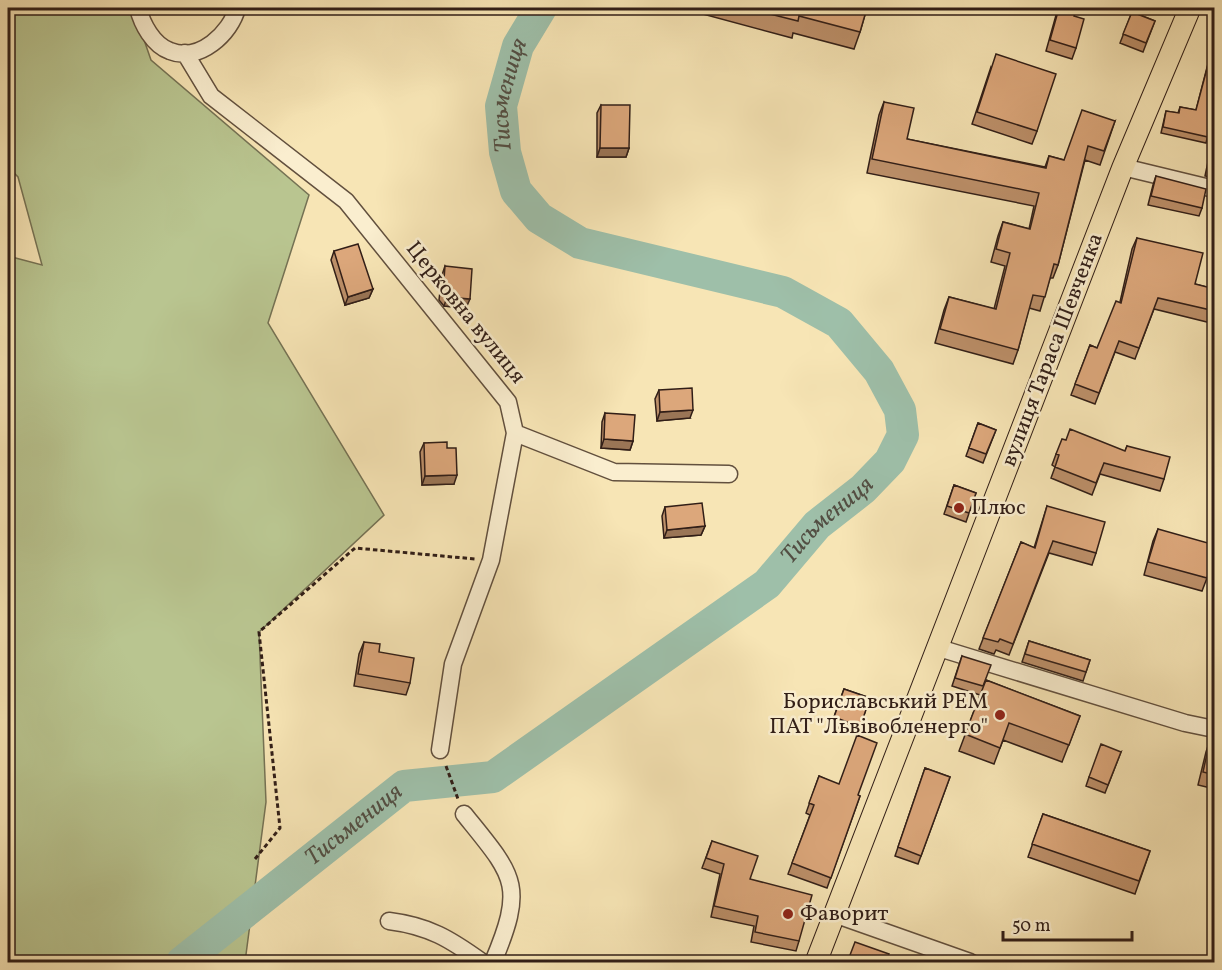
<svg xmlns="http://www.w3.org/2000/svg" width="1222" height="970" font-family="Vollkorn,serif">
<rect width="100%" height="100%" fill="#f7e5b5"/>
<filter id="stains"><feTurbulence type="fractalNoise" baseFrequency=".00333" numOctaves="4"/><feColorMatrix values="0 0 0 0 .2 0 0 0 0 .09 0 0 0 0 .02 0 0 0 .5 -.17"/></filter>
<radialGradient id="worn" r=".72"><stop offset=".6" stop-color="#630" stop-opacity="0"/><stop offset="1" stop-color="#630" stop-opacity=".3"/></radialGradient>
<path fill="#b9c590" stroke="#757254" stroke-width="1.5" d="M8,8H133L151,60L309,195L268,323L384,515L259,632L266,802L245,962H8V256L42,265L18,177L8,167Z"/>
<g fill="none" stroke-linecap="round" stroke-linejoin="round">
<path stroke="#9ebfa9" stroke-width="32" id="s1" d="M182,962L404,786L493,777L767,584L817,525L863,489L890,461L903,435L900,410L879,371L839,323L783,292L580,243L539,218L516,191L505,152L501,106L518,46L541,8"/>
<defs>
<path id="minor" d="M138,8C142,24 153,45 170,51C199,63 231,33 237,8
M185,53L211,96L346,201L508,402L515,433L491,560L453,664L440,750
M1123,167L1214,189
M515,433L614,472L729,474
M939,648L1185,723L1214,729
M464,814C514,876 526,884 493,962
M834,914L970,962
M389,921C429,926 450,939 482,962"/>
<path id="major" d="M816,962L1123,167L1190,8"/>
</defs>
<use href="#minor" stroke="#62503e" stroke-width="19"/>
<use href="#major" stroke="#311e17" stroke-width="23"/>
<path stroke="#311e17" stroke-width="3" stroke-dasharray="4.5 3" stroke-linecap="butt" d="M446,766L458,799
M255,859L280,828L259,632L355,548L475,559"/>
<use href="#minor" stroke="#faeecf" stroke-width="16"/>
<use href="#major" stroke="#f7e5b5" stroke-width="21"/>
</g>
<path fill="#bd906a" stroke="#311e17" stroke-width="1.5" d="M700,8H867L860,32L854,49L793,33L792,38L699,13Z
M1058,8H1077L1074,16L1076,48L1072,59L1046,51Z
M1132,12L1155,21L1143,52L1120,43Z
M1215,25V114H1213L1206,143L1161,133L1166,111L1178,113L1180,107L1196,110L1211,52L1208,51Z
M991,67L1037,131L1032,144L972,124Z
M884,102L907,139L1045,167L1049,156L1064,160L1115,121L1100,165L1085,160L1058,265L1053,278H1050L1040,311L1029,308L1018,350L1013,364L935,343L944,310L949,297L994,309L1005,266L991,262L998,236L1003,222L1029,229L1034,206L867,173L879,115Z
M601,105L629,148L626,157H597V113Z
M1213,146H1215V178L1205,176L1209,157Z
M1156,176L1202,208L1199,216L1148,205L1153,185Z
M1137,238L1195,284L1215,289V324L1154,309L1135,359L1115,352L1095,404L1071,395L1090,345L1097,348L1120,302L1132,249Z
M334,251L373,289L369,298L345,305L331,260Z
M445,266L466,308L444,306L439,300L442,275Z
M659,390L690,418L657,421L655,399Z
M605,413L633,441L630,450L601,448L602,422Z
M978,423L996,430L983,463L966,456Z
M1066,440L1125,451L1127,446L1164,479L1160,491L1100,474L1092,495L1051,478L1055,467L1052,465L1056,454Z
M424,443L447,448L454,484L422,485L420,452Z
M954,485L976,493L966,522L944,514Z
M1047,506L1096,553L1092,565L1049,553L1009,655L996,650L994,654L979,649L1021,542L1034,548Z
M665,507L705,526L701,535L664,538L662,516Z
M1158,529L1207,578L1202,591L1144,575L1153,541Z
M1029,641L1090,660L1083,681L1022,662Z
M364,642L410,683L406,695L354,686L359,654Z
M962,656L986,680L1080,716L1062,762L1003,740L994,764L959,751L980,695L952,686Z
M844,689L870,698L857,735L831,725Z
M1210,740H1215V789L1198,785L1206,752Z
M1121,752L1105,793L1086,786L1089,777Z
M925,768L950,777L918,864L895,856Z
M819,776L860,796L827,888L788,874L810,815L806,813Z
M1043,814L1150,851L1135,894L1028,857Z
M712,841L750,879L799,941L796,951L751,942L754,926L711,917L720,874L702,868Z"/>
<path fill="#9a7556" stroke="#311e17" stroke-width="1.5" d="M600,148H629L626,157H597Z
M373,289L369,298L345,305L348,297Z
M447,297L470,299L466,308L444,306Z
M693,410L690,418L657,421L660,412Z
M604,439L633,441L630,450L601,448Z
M457,475L454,484L422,485L425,476Z
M705,526L701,535L664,538L667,530Z"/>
<path fill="#dca77b" stroke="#311e17" stroke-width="1.5" d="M746,8H867L860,32L799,16L798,21Z
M1059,8H1077L1074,16L1084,19L1076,48L1050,40Z
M1132,12L1155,21L1146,43L1123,34Z
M1215,27V108L1208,137L1163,127L1166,111L1179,113L1180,107L1196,110L1213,46L1210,45Z
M996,54L1056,74L1037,131L977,112Z
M884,102L914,108L907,139L1046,168L1049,156L1064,160L1082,110L1115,121L1104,151L1088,146L1058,265L1054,264L1045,297L1033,295L1018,350L940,329L949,297L996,309L1010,253L996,249L1003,222L1030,229L1039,193L872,159Z
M601,105H630L629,148H600Z
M1213,146H1215V166L1209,165Z
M1156,176L1206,189L1202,208L1151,196Z
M1137,238L1203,253L1195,284L1215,289V311L1158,298L1139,348L1119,341L1099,393L1075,384L1090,345L1097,348L1116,301L1121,303Z
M358,244L373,289L348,297L334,251Z
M445,266L472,269L470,299L447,297L443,292Z
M692,388L693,410L660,412L659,390Z
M605,413L635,415L633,441L604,439Z
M978,423L996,430L986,454L969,448Z
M1070,429L1125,451L1127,446L1170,457L1164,479L1104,463L1096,483L1055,467L1059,455L1056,454L1062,439L1066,440Z
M447,442V448H456L457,475L425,476L424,443Z
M954,485L976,493L969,513L947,506Z
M702,503L705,526L667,530L665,507Z
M1047,506L1105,522L1096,553L1053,541L1013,644L1000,639L998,642L983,638L1021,542L1035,548Z
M1158,529L1215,545V550L1207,578L1148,562Z
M1029,641L1090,660L1086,672L1025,654Z
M364,642L380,644L379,652L414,658L410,683L358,674Z
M962,656L991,665L983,686L955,678Z
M986,680L1080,716L1069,745L1009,723L1000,748L965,734Z
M844,689L870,698L860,727L834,717Z
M857,735L877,743L858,795L860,796L831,878L792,863L814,805L809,803L819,776L839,784Z
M1210,740H1215V775L1203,772Z
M1101,744L1121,752L1108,785L1089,777Z
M925,768L950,777L921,856L898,847Z
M1043,814L1150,851L1139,881L1032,844Z
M712,841L758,856L750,879L812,895L799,941L755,932L758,916L714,906L724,864L706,858Z
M855,942L889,954L885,963H847Z"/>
<g fill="#8f2418" stroke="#faeecf" stroke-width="2">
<circle cx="959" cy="508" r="6"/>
<circle cx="1000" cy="715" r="6"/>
<circle cx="788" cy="914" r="6"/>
</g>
<g text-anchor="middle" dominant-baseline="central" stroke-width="5" stroke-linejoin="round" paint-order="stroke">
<g font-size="22" fill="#311e17" stroke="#faeecf">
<text transform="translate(465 313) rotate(51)">Церковна вулиця</text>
<text transform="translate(1053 350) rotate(-69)">вулиця Тараса Шевченка</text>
</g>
<g font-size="22" fill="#311e17" stroke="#faeecf" text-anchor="start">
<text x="971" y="508">Плюс</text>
<text x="988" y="702" text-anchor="end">Бориславський РЕМ<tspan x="988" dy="25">ПАТ "Львівобленерго"</tspan></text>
<text x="800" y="914">Фаворит</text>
</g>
<g font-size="24" font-style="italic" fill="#524e43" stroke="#faeecf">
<text stroke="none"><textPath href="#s1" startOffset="1498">Тисьмениця</textPath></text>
<text stroke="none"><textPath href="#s1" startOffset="796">Тисьмениця</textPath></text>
<text stroke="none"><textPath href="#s1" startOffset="220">Тисьмениця</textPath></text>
</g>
</g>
<rect width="1222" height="970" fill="none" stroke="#f7e5b5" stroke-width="30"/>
<rect x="9" y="9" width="1204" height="952" fill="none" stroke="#311e17" stroke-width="3"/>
<rect x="15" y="15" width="1192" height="940" fill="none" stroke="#311e17" stroke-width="1.5"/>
<path d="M1003 931v9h129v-9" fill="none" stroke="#311e17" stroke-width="3"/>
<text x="1012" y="931" font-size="18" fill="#311e17" stroke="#faeecf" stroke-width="4.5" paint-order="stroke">50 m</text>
<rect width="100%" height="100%" filter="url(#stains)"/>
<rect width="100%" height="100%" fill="url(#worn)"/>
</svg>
